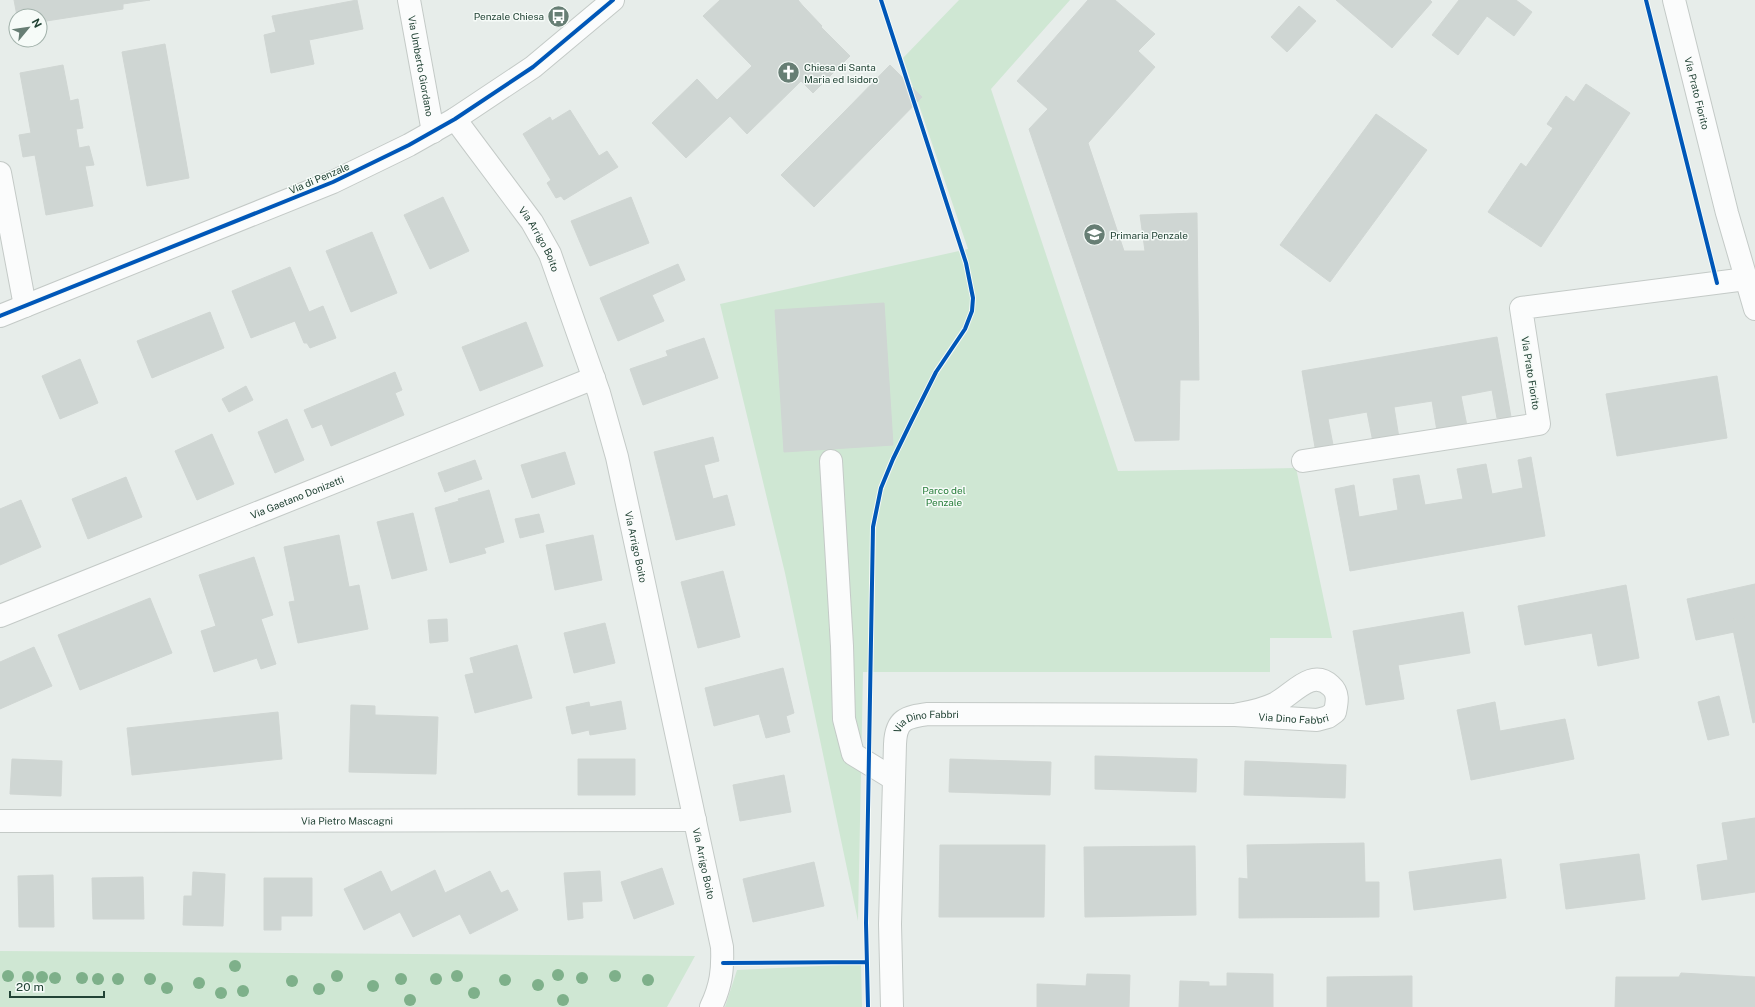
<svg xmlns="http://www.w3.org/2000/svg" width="1755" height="1007" font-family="'Public Sans',sans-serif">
<rect width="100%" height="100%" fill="#e7edea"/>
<path fill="#cfe7d3" d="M959,0H1070L991,89L1118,471L1296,468L1332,638H1270V672H863L858,921L785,573L720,304L968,249L903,58Z
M0,951L695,956L667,1007H0Z
M861,964L862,1007H725L737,970Z"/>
<path fill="#cfd6d3" stroke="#d0d6d3" d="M14,0H150L123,4V9L40,22V16H17Z
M357,0L363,29L309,40L314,64L271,73L264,35L276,32L272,16Z
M720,0H798L803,6L791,18L810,37L821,27L850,56L813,93L801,81L747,134L730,116L686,158L652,123L697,79L717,100L752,66L703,16Z
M1088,0H1115L1155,34L1138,51L1155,67L1088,143L1124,251H1145L1140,215L1197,213L1199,380H1180L1179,440L1135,441L1029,129L1048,109L1017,81Z
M1336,0H1430L1432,2L1392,48Z
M1459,0H1516L1532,12L1514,36L1487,16L1458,55L1432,35Z
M803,6L822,26L810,37L791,18Z
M1299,6L1316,21L1287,52L1271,37Z
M165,44L189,178L147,186L122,52Z
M63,65L70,101L78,99L83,128L76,129L79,148L89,146L94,165L85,166L93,206L46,215L35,155L23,157L19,135L31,133L20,73Z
M890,65L922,97L877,143L845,111Z
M1586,84L1630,113L1541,247L1488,212L1521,163L1526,167L1553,128L1547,124L1566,96L1574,102Z
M570,110L599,156L607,151L618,167L564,200L561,196L556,198L547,183L551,180L523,134L550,117L552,121Z
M845,111L877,143L814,207L781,175Z
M1376,114L1427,150L1330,282L1280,245Z
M443,197L469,251L430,269L404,215Z
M631,197L649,243L590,266L571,221Z
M372,232L397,293L351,312L326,251Z
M678,264L685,280L652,295L664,321L618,341L600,298Z
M290,267L309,312L323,306L336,338L310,348L307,343H304L295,321L251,338L232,291Z
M884,303L893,445L784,452L775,310Z
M210,312L224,348L152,378L137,341Z
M526,322L543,366L480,391L462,347Z
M1497,337L1511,417L1497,418L1492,390L1461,396L1467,426L1437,431L1432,401L1394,407L1399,438L1373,442L1367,412L1328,419L1334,450L1316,453L1302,371Z
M704,338L718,378L643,405L630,369L668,356L666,351Z
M80,359L98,403L60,419L42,376Z
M395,372L402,390L395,393L404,415L331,446L322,424L312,428L304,410Z
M1717,376L1727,438L1617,456L1606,394Z
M246,386L253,400L229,412L222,399Z
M287,419L304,460L275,473L258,432Z
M212,434L234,484L197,500L175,451Z
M713,437L719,461L704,465L713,499L727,495L735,525L676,540L654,452Z
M565,452L575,484L532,498L521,465Z
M1531,457L1545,536L1350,571L1335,489L1354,485L1359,517L1398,510L1393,479L1419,475L1425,505L1463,499L1457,469L1486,464L1492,494L1523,488L1518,460Z
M475,460L482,479L445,492L438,473Z
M126,477L142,517L88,539L72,499Z
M489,490L504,542L484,548L486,553L450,563L435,508L459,501L458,499Z
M21,500L41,547L0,565V509Z
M413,513L427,570L392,579L377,522Z
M539,514L544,532L520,538L515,519Z
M339,535L349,587L359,585L368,629L298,643L289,602L295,601L284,547Z
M593,535L602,580L555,590L546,545Z
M254,557L273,615L261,619L276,664L261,669L257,658L214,672L201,631L216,626L199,575Z
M723,571L740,637L698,648L681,582Z
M1755,584V615L1731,620L1734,632L1696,640L1687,599Z
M1626,585L1639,658L1598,666L1592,633L1525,645L1518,606Z
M150,598L172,653L80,690L58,635Z
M1463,612L1470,653L1398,665L1404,699L1366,705L1353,631Z
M1755,615V722L1753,723L1731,620Z
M447,619L448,641L430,643L428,620Z
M605,623L615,663L574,673L564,633Z
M517,645L532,698L475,713L465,675L474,673L470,658Z
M34,647L52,686L0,709V662Z
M783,668L794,713L786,716L790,732L766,738L759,714L714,726L705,688Z
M1719,696L1729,735L1708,740L1698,702Z
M621,701L626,729L590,735L589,730L572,734L566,707L589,702L590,707Z
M1495,702L1500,731L1565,719L1574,759L1471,780L1457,710Z
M351,705L375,706V715L438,717L436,774L349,772Z
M278,712L282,759L132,775L127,728Z
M1095,756L1197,759L1196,792L1095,789Z
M12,759L62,761L61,796L10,794Z
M578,759H635V795H578Z
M950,759L1051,762L1050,795L949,792Z
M1245,761L1346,765L1345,798L1244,795Z
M784,775L791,812L740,821L733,785Z
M1755,818V892L1702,900L1697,865L1728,860L1722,823Z
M1364,843L1365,882H1379V917L1239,918V878L1248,879L1247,845Z
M940,845H1045L1044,917H939Z
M1195,846L1196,915L1085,917L1084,847Z
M1639,854L1645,899L1566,909L1560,864Z
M1501,859L1506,898L1414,910L1409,872Z
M814,862L824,906L753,922L743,879Z
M662,868L674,904L634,919L621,882Z
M435,870L445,893L490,871L501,893L508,890L518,910L470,934L460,914L413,937L400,912L364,930L344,889L381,871L391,892Z
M600,871L602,901L582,902L583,918L568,920L564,873Z
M193,872L225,874L223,926L183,925L184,896H192Z
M53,875L54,927H19L18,876Z
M143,877L144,919H93L92,878Z
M264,878H312V916H281V930H264Z
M1227,973L1273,974V1007H1179L1180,981L1209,982V986H1227Z
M1681,973L1755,977V1007H1615L1616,977H1679Z
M1087,974L1130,975L1129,1007H1037V984L1086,986Z
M1412,976V1007H1327V977Z"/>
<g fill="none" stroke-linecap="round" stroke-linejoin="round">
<defs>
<g id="minor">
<path id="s1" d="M409,0L433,132"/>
<path id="s2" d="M1674,0L1727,213L1755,309"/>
<path id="s3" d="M455,119L532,222L550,254L599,393L617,457L722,947C723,970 721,986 711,1007"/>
<path d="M0,173L25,306"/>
<path d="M0,316L333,182L409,145L455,119L533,67L613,0"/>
<path d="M831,461L842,646L844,719L853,754L894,779"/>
<path d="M1303,461L1539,424L1521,308L1746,279"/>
<path id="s4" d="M0,616L594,378"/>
<path id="s5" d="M0,821L695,820"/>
<path id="s6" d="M892,1007L890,924L895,744C896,719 906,717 928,714L1235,715L1317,720L1328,717L1335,712C1337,702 1339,693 1331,686C1311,667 1292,696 1274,704C1262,710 1249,712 1235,715"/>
</g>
</defs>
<use href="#minor" stroke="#c4cac7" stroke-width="24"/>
<use href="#minor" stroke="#fbfcfc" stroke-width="22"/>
<defs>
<path id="cycleway" d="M1646,0L1717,283
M0,316L333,182L409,145L455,119L533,67L613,0
M723,963L867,962
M868,1007L866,923L873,527L881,488L893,459L912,420L936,372L965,329L972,311L973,298L966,263L881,0"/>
</defs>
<use href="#cycleway" stroke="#f6fbf8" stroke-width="6"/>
<use href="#cycleway" stroke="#0057b8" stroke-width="4"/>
</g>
<g fill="#7eb08a">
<circle cx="235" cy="966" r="6"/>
<circle cx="558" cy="975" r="6"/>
<circle cx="8" cy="976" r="6"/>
<circle cx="337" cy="976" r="6"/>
<circle cx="457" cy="976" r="6"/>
<circle cx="615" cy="976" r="6"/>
<circle cx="28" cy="977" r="6"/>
<circle cx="42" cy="977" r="6"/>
<circle cx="55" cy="978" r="6"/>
<circle cx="82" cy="978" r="6"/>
<circle cx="582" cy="978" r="6"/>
<circle cx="98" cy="979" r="6"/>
<circle cx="118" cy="979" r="6"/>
<circle cx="150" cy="979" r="6"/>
<circle cx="401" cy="979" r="6"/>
<circle cx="436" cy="979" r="6"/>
<circle cx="505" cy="980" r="6"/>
<circle cx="648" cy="980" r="6"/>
<circle cx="292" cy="981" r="6"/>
<circle cx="199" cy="983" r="6"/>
<circle cx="538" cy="985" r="6"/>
<circle cx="373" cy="986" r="6"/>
<circle cx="167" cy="988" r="6"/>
<circle cx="319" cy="989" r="6"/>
<circle cx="243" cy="991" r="6"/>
<circle cx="221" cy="993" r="6"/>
<circle cx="474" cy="993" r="6"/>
<circle cx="410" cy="1000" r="6"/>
<circle cx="563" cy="1000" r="6"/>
</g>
<defs>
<symbol id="bus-disc" viewBox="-11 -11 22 22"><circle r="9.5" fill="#677e74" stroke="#f6fbf8"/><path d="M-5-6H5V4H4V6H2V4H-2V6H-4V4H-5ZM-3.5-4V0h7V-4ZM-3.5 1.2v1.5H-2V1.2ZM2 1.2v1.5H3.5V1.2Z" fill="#fff"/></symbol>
<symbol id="church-disc" viewBox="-11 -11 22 22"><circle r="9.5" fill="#677e74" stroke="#f6fbf8"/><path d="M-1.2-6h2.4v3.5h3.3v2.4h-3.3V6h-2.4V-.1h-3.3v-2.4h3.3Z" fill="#fff"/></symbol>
<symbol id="school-disc" viewBox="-11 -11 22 22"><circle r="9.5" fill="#677e74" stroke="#f6fbf8"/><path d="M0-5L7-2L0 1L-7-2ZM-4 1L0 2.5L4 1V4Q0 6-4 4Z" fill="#fff"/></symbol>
</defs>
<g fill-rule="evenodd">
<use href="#bus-disc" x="546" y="4" width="25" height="25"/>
<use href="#church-disc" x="776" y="60" width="25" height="25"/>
<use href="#school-disc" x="1082" y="222" width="25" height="25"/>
</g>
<g text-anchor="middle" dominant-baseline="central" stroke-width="3" stroke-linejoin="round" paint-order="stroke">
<g font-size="10" fill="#224335" stroke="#f6fbf8" text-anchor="start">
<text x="544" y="16" text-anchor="end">Penzale Chiesa</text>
<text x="804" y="67">Chiesa di Santa<tspan x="804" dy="12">Maria ed Isidoro</tspan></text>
<text x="1110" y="235">Primaria Penzale</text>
</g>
<g font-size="10" fill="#224335" stroke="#f6fbf8">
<text stroke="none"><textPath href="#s1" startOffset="67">Via Umberto Giordano</textPath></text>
<text stroke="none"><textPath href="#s2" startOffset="96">Via Prato Fiorito</textPath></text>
<text transform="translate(319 178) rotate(-23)">Via di Penzale</text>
<text stroke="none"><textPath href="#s3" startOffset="147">Via Arrigo Boito</textPath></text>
<text transform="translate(1531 373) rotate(81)">Via Prato Fiorito</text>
<text stroke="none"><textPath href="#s4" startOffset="320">Via Gaetano Donizetti</textPath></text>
<text stroke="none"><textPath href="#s3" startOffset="471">Via Arrigo Boito</textPath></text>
<text stroke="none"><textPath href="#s6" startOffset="680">Via Dino Fabbri</textPath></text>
<text stroke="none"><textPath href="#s6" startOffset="310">Via Dino Fabbri</textPath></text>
<text stroke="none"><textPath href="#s5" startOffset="347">Via Pietro Mascagni</textPath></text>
<text stroke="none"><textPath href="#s3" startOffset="795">Via Arrigo Boito</textPath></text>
</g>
<g font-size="10" fill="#287e3b" stroke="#f6fbf8">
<text x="944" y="490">Parco del<tspan x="944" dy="12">Penzale</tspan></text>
</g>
</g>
<g transform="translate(28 28) rotate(61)"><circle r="19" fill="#f6fbf8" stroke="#a1b1aa"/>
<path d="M0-3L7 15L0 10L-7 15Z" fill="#677e74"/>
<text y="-6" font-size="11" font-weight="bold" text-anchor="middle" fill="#224335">N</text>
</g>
<path d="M10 991v6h94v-6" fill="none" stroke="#224335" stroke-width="2"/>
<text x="16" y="991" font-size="12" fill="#224335" stroke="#f6fbf8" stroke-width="3" paint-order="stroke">20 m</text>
</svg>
